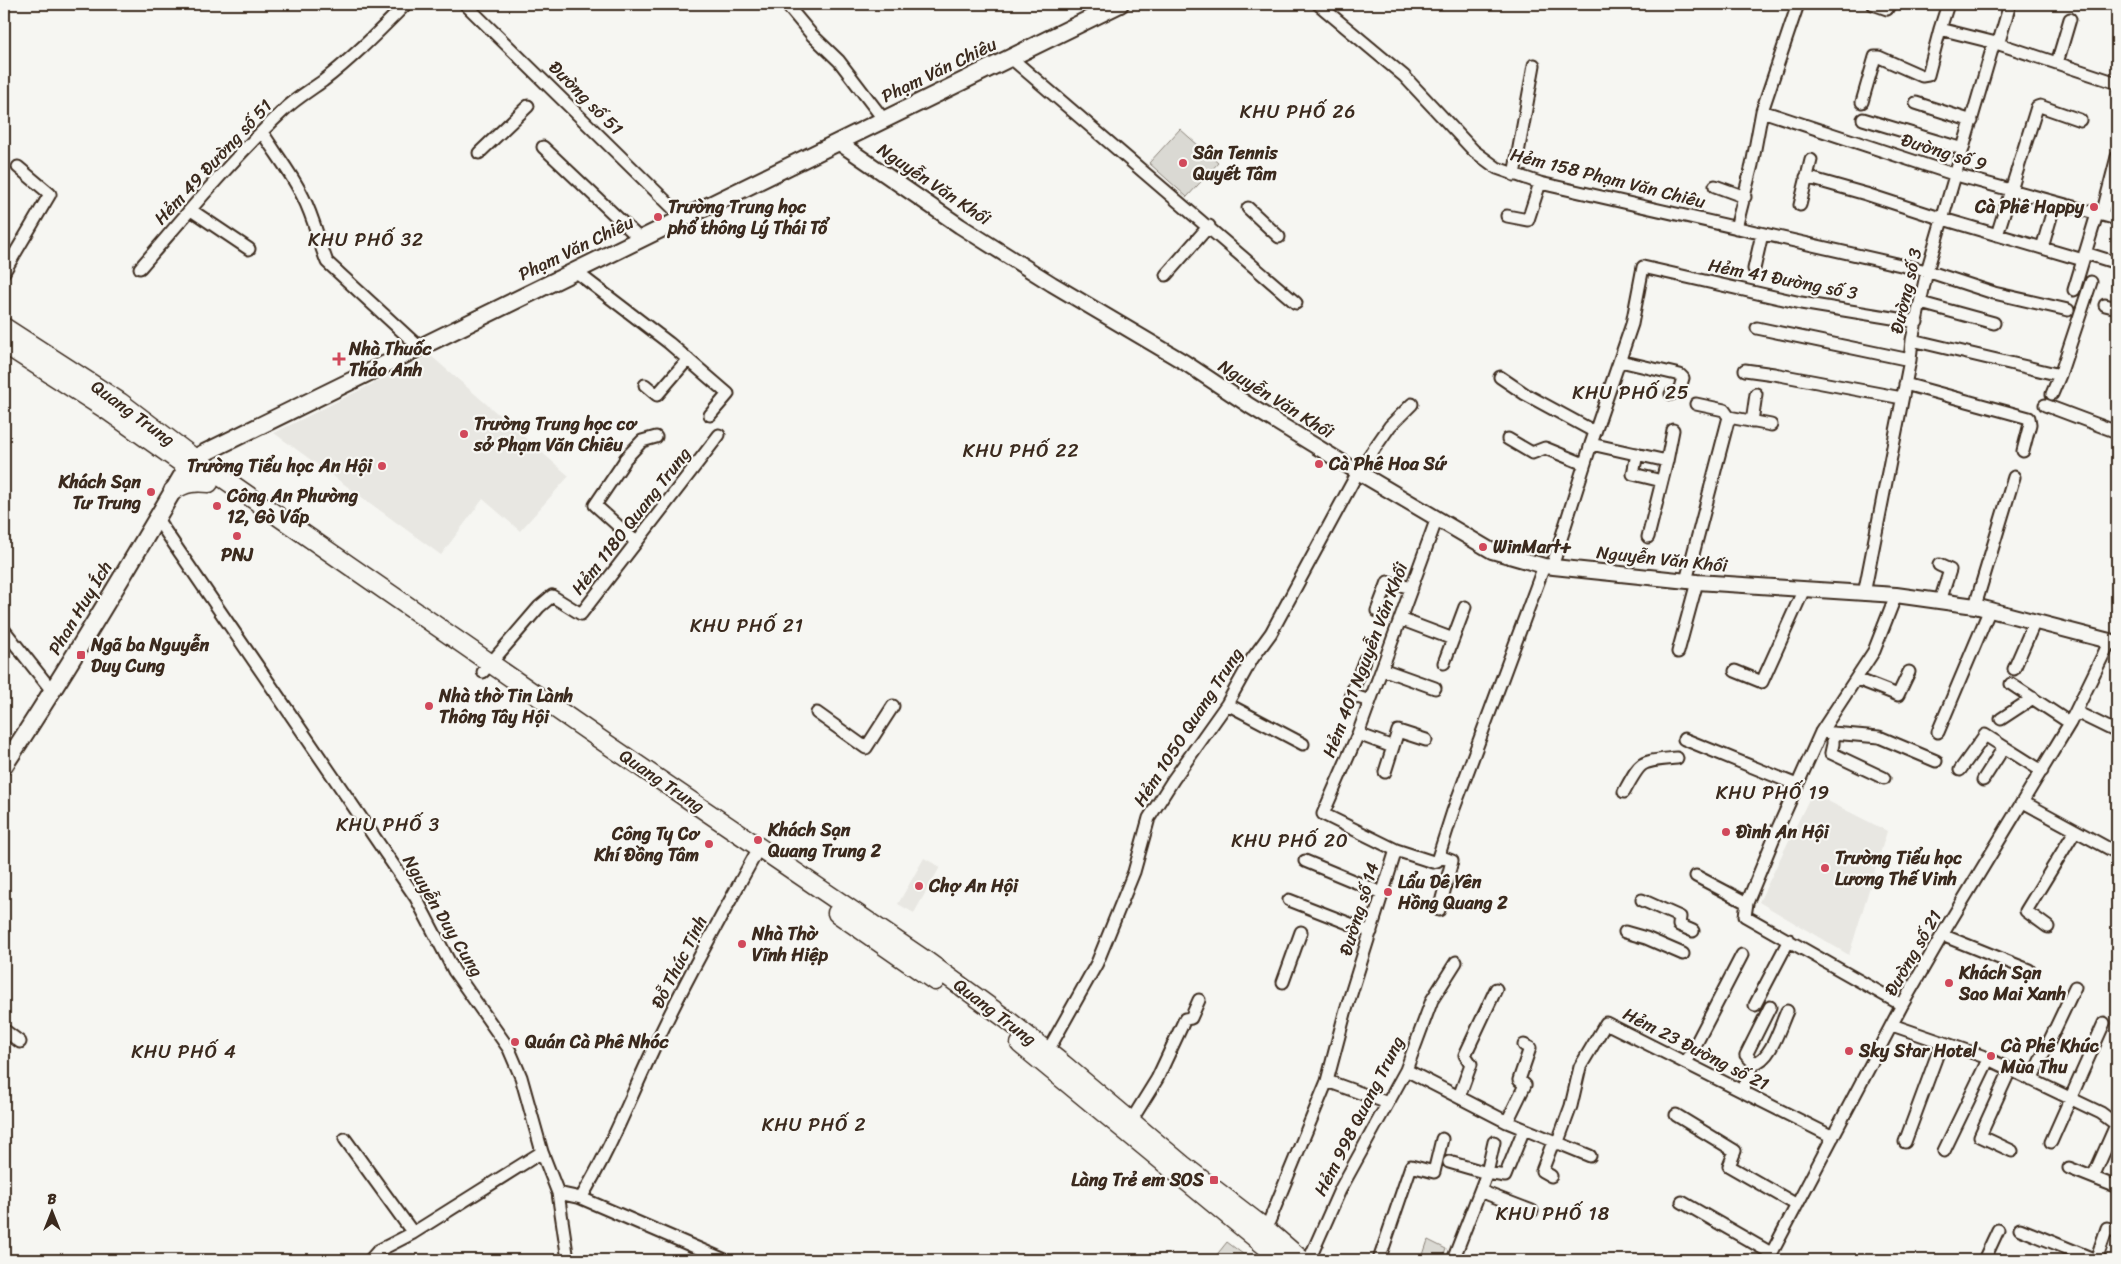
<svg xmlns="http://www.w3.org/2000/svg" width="2121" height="1264" font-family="Sriracha,sans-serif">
<rect width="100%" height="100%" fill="#f6f6f2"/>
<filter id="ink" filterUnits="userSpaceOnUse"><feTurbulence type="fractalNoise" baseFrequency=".02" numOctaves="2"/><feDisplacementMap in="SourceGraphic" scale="10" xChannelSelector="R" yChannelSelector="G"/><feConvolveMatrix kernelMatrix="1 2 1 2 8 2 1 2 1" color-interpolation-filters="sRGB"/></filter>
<g filter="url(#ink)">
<path fill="#e8e7e2" d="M430,355L569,476L520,531L483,499L441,555L274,433Z
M1812,793L1887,831L1849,955L1759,902Z
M924,858L940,867L914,913L898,904Z"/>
<path fill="#dad9d3" stroke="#8a8278" d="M1180,129L1218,163L1187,197L1149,163Z
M1428,1240L1446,1249L1442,1260H1417L1422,1258Z
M1227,1242L1251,1260H1218L1215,1257Z"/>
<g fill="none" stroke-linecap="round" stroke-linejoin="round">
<defs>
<path id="minor" d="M465,4L683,218
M786,4L812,35L839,61L884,120
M1318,4L1404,76L1474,151L1497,168L1540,183L1927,271L1994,293L2068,310
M1873,4L1887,9L1890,4
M1940,29L1948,4
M1011,58L1296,303
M2057,63L2070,19
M1862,102L1875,57H1879L1922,76L1928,75L1940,29L1996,43L2117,83
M1916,103L1972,121
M1762,111L1956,175L2117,219
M1863,119L1963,149
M262,132C275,153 292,174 303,197C314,218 318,240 327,262L419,347
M543,147L640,239
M479,153L528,106
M1514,175L1534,65
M1806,177L1866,194L1943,219L2083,260
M1715,186L1745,197
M1800,205L1811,160
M1248,208L1279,237
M191,210L249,249
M2102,215L2117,157
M1507,216L1528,220L1540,183
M1736,228L1752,165L1762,111L1798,4
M1997,235L2037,107L2040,106L2080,120
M2042,248L2055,203
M2085,253L2117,263
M140,268C186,215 231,160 283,111C295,99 309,91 323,81C353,58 379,31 406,4
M1754,269L1762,234
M575,271L669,343L728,394L710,415
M4,272L50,194L18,167
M1166,275L1209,226
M2074,290L2097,214
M1921,303L1994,323
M2105,305L2117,308
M1757,328L1910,360
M1912,340L2060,375L2091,282
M1620,361L1680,375L1683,378L1679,391L1671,394
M1745,370L1774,374L1902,398
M1500,377L1525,394L1595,432
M1905,384L2029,418L2030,424L2023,451
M645,385L657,395L688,359
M2052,394L2060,375
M2045,405L2117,432
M1729,417L1771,425
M1752,422L1756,394
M1508,439L1532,453L1545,448L1584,464
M1591,444L1667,461L1648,537
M1637,454L1633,474L1662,481
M625,459L642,441L656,437
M1667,461L1673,430
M624,462L595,505L636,542
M157,519L416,898L454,971L509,1049L521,1077L542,1152L558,1193L568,1260
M1939,565L1950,570L1940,601
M1552,567L1591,444L1632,324L1643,267L1801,303L1917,322
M1686,581L1729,417L1724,410L1696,404
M1864,594L1910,360L1912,340L1927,271L1993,46L2000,38L2010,4
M1896,595L1874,651L1821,732L1778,828L1747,903L1745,916L1902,1005
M1975,606L2014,477
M1377,611L1388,582L1412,588
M1400,619L1453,639
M4,630L53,692
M1678,652L1697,582
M1365,659L1351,695L1370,701
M1444,663L1465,607
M1382,669L1435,688
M2014,669L2035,621
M1735,671L1762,682L1804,589
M483,672L539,607L552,596L581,614L719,435
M1857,679L1898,695L1909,672
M2011,684L2070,723
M1227,704L1303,744
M2076,712L2117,732
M817,713L866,748L893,706
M2001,719L2033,698
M1821,732L1879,737L1936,761
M1938,732L1990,609
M1833,733V744L1831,753L1884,778
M1358,734L1393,747
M1684,739L1797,785
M1960,770L1985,735L2042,771
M1385,772L1398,731L1426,740
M1983,780L2004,747
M1624,792C1642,759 1639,762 1677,758
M2023,802L2117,853
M1396,850L1323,814L1358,734L1437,518
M1439,856L1452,861L1439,910
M1305,861L1382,893
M1696,876L1747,903
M1289,900L1371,932
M1642,900L1680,917L1679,925L1693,931
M2048,927L2026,911L2075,831
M1625,932L1646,938L1683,954
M1942,935L2029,970
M1283,982L1301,932
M1755,1005L1789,940
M1892,1025L1982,1056L2101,1113L2117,1125
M4,1030L20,1042
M1045,1056L1097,963L1134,872L1149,818L1173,780L1227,704L1252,659L1271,633L1358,472L1390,426L1412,404
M1686,1063L1742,955
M1754,1063L1746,1055L1770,1007
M1406,1070L1507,1122L1590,1156
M2010,1070L1980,1136L2012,1151
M2031,1080L2075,987
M1327,1081L1388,1103
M1742,1091L1754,1063C1771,1060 1780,1026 1787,1011
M1459,1097L1471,1064L1465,1055L1496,989
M1676,1115L1735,1151L1729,1166L1797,1205
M1131,1121L1157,1079L1185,1019L1191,1018L1199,1000
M1507,1122L1525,1085L1519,1080L1530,1048L1524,1045
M345,1139L413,1233
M1905,1142L1942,1042
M2051,1142L2104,1023
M1557,1144L1571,1106L1580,1067L1606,1023L1833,1137
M1944,1151L1988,1060
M1449,1162L1487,1173L1505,1176L1524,1129
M2069,1168L2117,1187
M1551,1176L1542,1171L1553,1142
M2093,1177L2116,1125
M1480,1191L1532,1211
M558,1193L581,1198C609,1152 628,1103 651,1054C682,986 719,921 755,855
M581,1198L725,1260
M1682,1202L1771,1253
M1266,1229L1327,1081L1345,1013L1396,850L1433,862L1437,861L1453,811L1544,566
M2020,1229L2096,1260
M370,1260L378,1251L413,1233L542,1152
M1309,1260L1340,1190L1406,1070L1432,1000L1456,962
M1379,1260L1411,1166L1434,1172L1442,1139
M1453,1260L1487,1173L1494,1142
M1768,1260L1902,1005L1948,925L2070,723L2110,641
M1984,1260L1998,1230
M2096,1260L2107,1228L2117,1232"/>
<path id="tertiary" d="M838,142L960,226L1052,284L1184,362L1250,406L1358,472L1492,551L1544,566L1697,582L1896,595L1975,606L2117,643"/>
<path id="secondary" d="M4,766C68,669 128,568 187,467L194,458L1120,4"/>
<path id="primary" d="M4,327L120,402L194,458L604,742L928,962L1009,1021L1063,1064L1183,1165L1266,1229L1302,1260
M4,344L108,411L197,474
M173,491C186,482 195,482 209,483
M837,913L935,981
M1020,1044L1282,1260"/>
</defs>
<use href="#minor" stroke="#3b2a1e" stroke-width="15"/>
<use href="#tertiary" stroke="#3b2a1e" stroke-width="18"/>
<use href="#secondary" stroke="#3b2a1e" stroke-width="20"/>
<use href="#primary" stroke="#3b2a1e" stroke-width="21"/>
<use href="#minor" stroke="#f6f6f2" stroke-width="11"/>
<use href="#tertiary" stroke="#f6f6f2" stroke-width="14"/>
<use href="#secondary" stroke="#f6f6f2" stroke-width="16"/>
<use href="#primary" stroke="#f6f6f2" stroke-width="18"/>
</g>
</g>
<g fill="#d1495b" stroke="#f6f6f2" stroke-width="2">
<circle cx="1183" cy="163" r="5"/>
<circle cx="2094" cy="207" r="5"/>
<circle cx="658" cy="217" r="5"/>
<path d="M336.5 351.5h5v5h5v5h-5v5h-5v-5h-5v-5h5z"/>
<circle cx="464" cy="434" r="5"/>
<circle cx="1319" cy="464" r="5"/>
<circle cx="382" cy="466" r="5"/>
<circle cx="151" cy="492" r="5"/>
<circle cx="217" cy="506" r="5"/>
<circle cx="237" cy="536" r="5"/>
<circle cx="1483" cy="547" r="5"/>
<rect x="76" y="650" width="10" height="10" rx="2.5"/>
<circle cx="429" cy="706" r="5"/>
<circle cx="1726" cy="832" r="5"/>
<circle cx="758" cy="840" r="5"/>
<circle cx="709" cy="844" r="5"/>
<circle cx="1825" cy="868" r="5"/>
<circle cx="919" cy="886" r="5"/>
<circle cx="1388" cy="892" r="5"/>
<circle cx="742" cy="944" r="5"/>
<circle cx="1949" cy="983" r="5"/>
<circle cx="515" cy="1042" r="5"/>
<circle cx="1849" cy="1051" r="5"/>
<circle cx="1991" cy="1056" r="5"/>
<rect x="1209" y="1175" width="10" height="10" rx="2.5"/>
</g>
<g text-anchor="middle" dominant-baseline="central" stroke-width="4.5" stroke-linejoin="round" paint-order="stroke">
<g font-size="18" fill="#3b2a1e" stroke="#f6f6f2">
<text transform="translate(939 70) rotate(-26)">Phạm Văn Chiêu</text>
<text transform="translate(586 98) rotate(45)">Đường số 51</text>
<text transform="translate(1944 152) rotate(17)">Đường số 9</text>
<text transform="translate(213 162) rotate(-47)">Hẻm 49 Đường số 51</text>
<text transform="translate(1608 178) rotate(14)">Hẻm 158 Phạm Văn Chiêu</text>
<text transform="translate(934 184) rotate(34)">Nguyễn Văn Khối</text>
<text transform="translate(576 248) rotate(-26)">Phạm Văn Chiêu</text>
<text transform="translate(1783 279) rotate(11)">Hẻm 41 Đường số 3</text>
<text transform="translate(1906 291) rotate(-77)">Đường số 3</text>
<text transform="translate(1276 399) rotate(32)">Nguyễn Văn Khối</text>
<text transform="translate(133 413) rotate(36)">Quang Trung</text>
<text transform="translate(631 521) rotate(-52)">Hẻm 1180 Quang Trung</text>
<text transform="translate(1662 559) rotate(6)">Nguyễn Văn Khối</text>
<text transform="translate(80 608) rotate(-59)">Phan Huy Ích</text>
<text transform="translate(1365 660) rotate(-69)">Hẻm 401 Nguyễn Văn Khối</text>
<text transform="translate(1188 727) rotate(-57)">Hẻm 1050 Quang Trung</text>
<text transform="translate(662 781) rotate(34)">Quang Trung</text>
<text transform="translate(1359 909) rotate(-73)">Đường số 14</text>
<text transform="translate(443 916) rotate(59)">Nguyễn Duy Cung</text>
<text transform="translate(1913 953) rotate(-60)">Đường số 21</text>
<text transform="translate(679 962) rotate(-63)">Đỗ Thúc Tịnh</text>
<text transform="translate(995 1012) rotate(37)">Quang Trung</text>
<text transform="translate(1696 1049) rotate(27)">Hẻm 23 Đường số 21</text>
<text transform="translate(1359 1116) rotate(-63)">Hẻm 998 Quang Trung</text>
</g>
<g font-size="18" font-weight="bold" fill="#3b2a1e" stroke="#f6f6f2" text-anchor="start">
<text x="1193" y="153">Sân Tennis<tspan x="1193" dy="21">Quyết Tâm</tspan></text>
<text x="668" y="207">Trường Trung học<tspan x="668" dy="21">phổ thông Lý Thái Tổ</tspan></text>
<text x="2084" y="207" text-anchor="end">Cà Phê Happy</text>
<text x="349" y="349">Nhà Thuốc<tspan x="349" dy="21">Thảo Anh</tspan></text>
<text x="474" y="424">Trường Trung học cơ<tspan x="474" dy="21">sở Phạm Văn Chiêu</tspan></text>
<text x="1329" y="464">Cà Phê Hoa Sứ</text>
<text x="372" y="466" text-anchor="end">Trường Tiểu học An Hội</text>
<text x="141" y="482" text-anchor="end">Khách Sạn<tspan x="141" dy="21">Tư Trung</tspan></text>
<text x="227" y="496">Công An Phường<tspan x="227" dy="21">12, Gò Vấp</tspan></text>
<text x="1493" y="547">WinMart+</text>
<text x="237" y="555" text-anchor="middle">PNJ</text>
<text x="91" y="645">Ngã ba Nguyễn<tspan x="91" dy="21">Duy Cung</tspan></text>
<text x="439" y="696">Nhà thờ Tin Lành<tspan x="439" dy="21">Thông Tây Hội</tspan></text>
<text x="768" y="830">Khách Sạn<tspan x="768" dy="21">Quang Trung 2</tspan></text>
<text x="1736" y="832">Đình An Hội</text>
<text x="699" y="834" text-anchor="end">Công Ty Cơ<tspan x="699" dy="21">Khí Đồng Tâm</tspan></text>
<text x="1835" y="858">Trường Tiểu học<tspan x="1835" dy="21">Lương Thế Vinh</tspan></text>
<text x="1398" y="882">Lẩu Dê Yên<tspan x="1398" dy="21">Hồng Quang 2</tspan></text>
<text x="929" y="886">Chợ An Hội</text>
<text x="752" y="934">Nhà Thờ<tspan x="752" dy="21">Vĩnh Hiệp</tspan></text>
<text x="1959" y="973">Khách Sạn<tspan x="1959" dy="21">Sao Mai Xanh</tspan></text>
<text x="525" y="1042">Quán Cà Phê Nhóc</text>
<text x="2001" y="1046">Cà Phê Khúc<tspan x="2001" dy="21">Mùa Thu</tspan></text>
<text x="1859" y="1051">Sky Star Hotel</text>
<text x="1204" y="1180" text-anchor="end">Làng Trẻ em SOS</text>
</g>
<g font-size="19" letter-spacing="1" fill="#3b2a1e" stroke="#f6f6f2">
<text x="1298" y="111">KHU PHỐ 26</text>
<text x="366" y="239">KHU PHỐ 32</text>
<text x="1631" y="392">KHU PHỐ 25</text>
<text x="1021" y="450">KHU PHỐ 22</text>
<text x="747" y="625">KHU PHỐ 21</text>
<text x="1773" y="792">KHU PHỐ 19</text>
<text x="388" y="824">KHU PHỐ 3</text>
<text x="1290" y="840">KHU PHỐ 20</text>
<text x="184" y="1051">KHU PHỐ 4</text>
<text x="814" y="1124">KHU PHỐ 2</text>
<text x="1553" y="1213">KHU PHỐ 18</text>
</g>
</g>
<rect width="2121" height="1264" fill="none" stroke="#f6f6f2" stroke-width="20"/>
<rect x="10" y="10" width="2101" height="1244" fill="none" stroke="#3b2a1e" stroke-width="2" filter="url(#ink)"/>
<g transform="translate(52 1212)" stroke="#f6f6f2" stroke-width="4" paint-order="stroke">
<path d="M0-4L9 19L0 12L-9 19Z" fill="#3b2a1e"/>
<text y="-8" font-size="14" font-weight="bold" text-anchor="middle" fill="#3b2a1e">B</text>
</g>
</svg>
